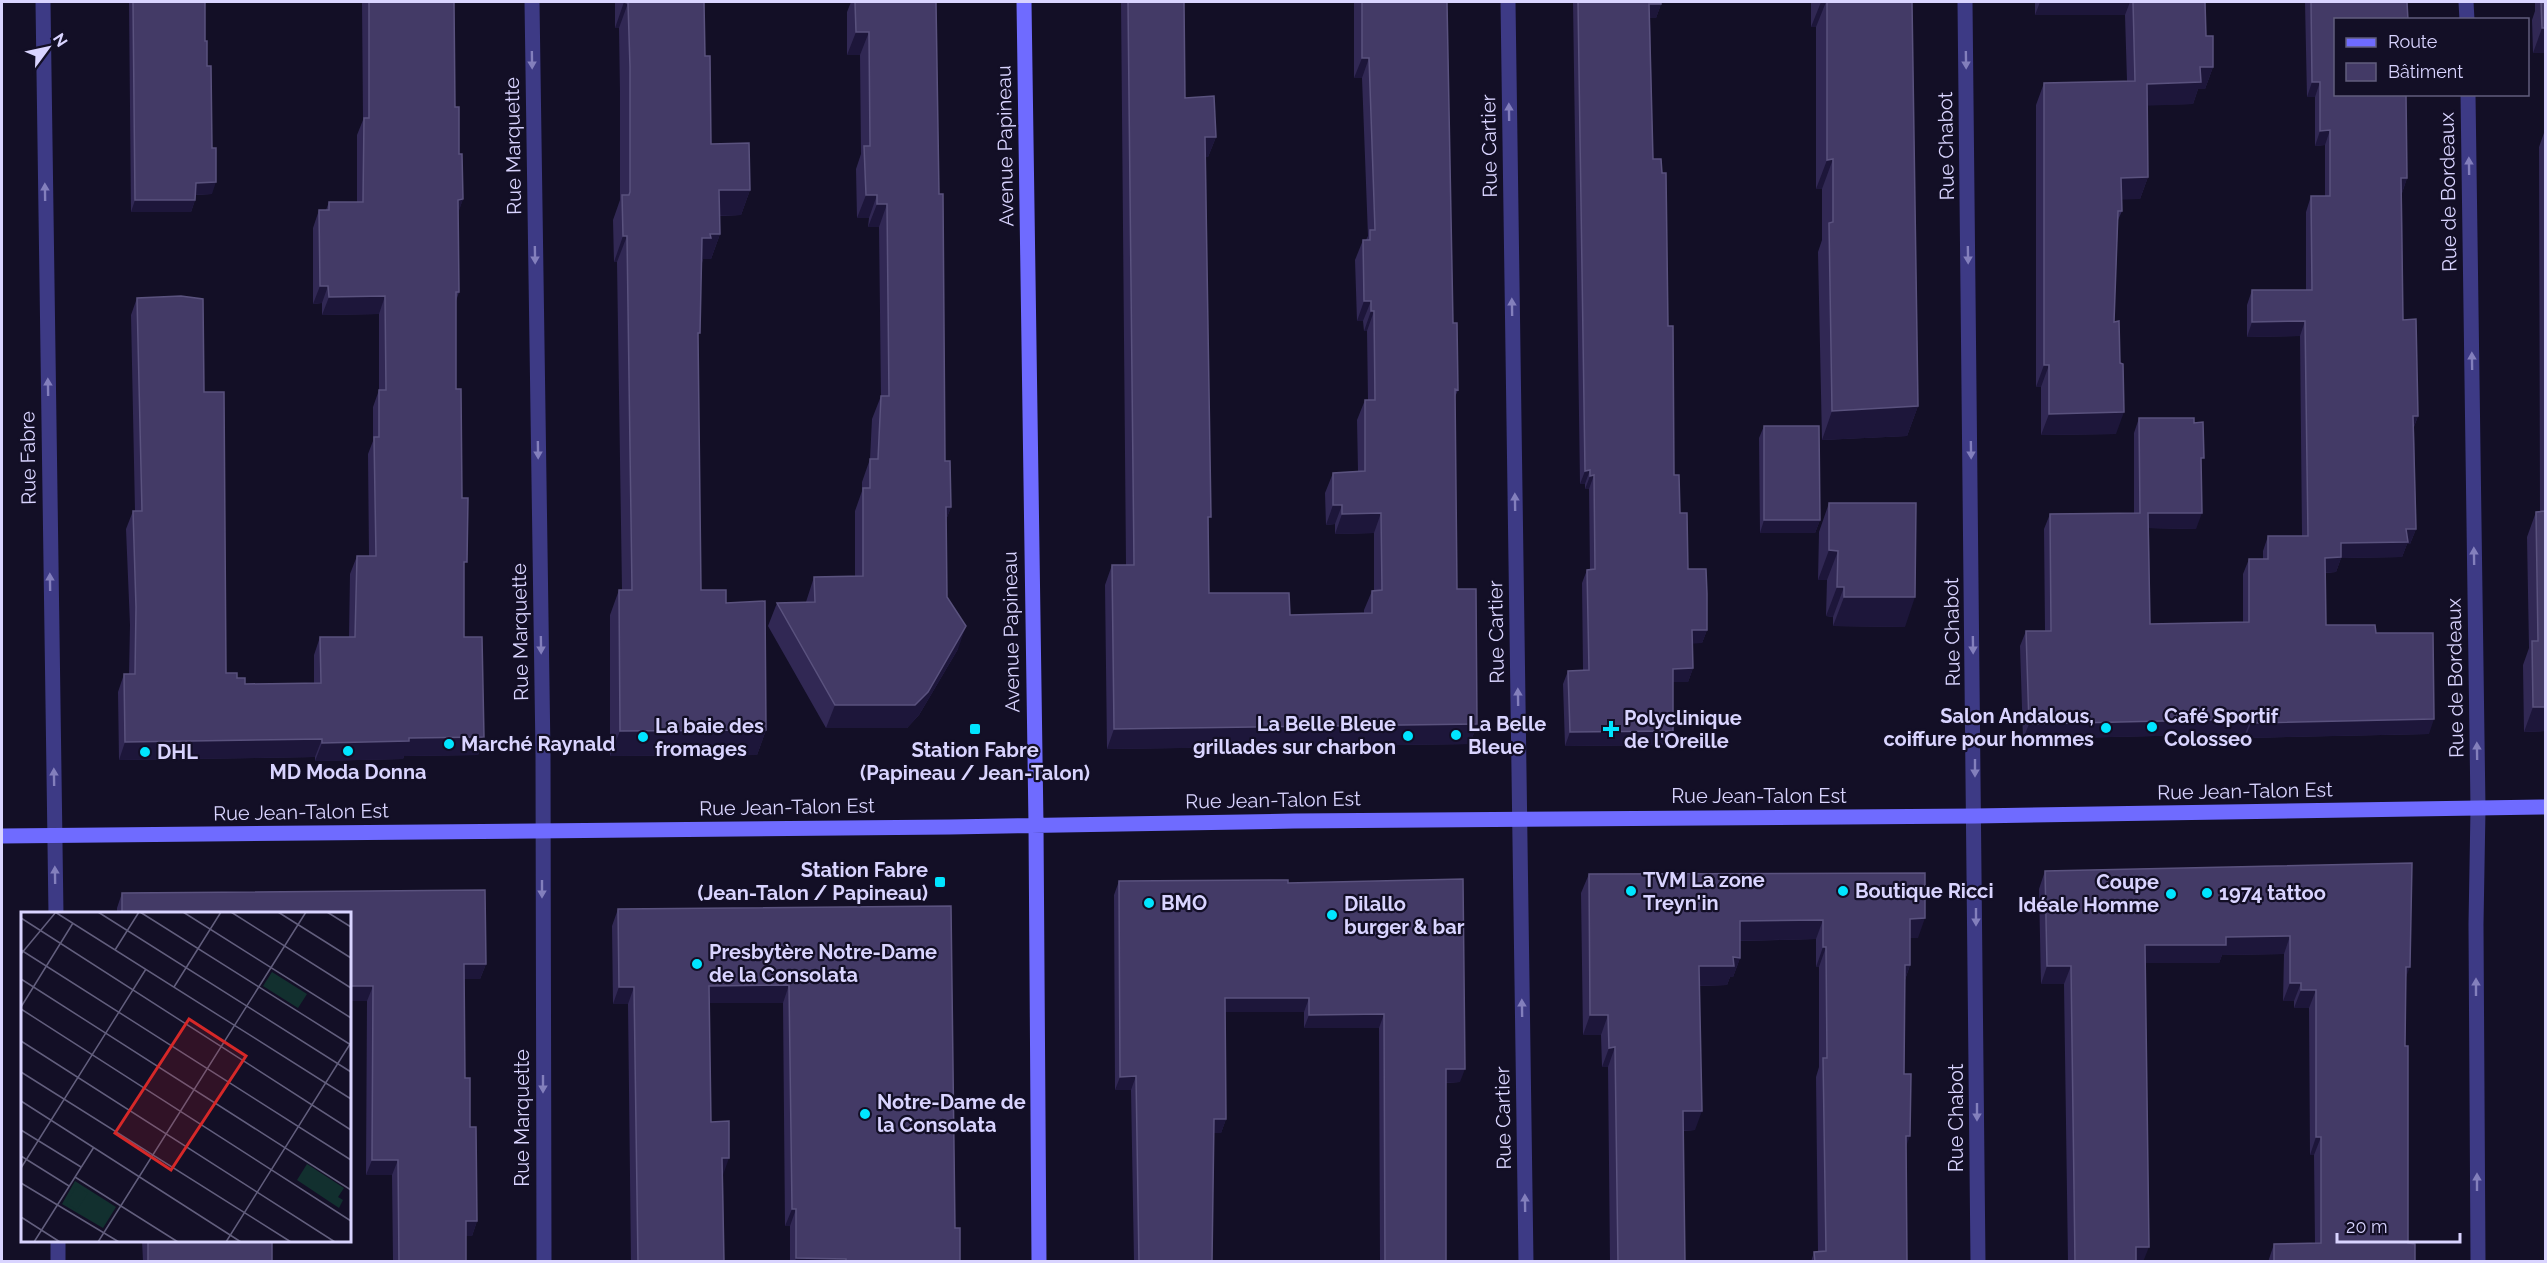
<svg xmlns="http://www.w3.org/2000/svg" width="2547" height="1263" font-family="Raleway,sans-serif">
<rect width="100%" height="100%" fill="#130f26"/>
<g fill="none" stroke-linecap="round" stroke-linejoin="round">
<path stroke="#3d3a85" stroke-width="15" d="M43,2L56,914
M532,2L543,754L544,1262
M1508,2L1526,1262
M1965,2L1978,1262
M2466,2L2467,20
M2468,94L2478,809L2476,924L2478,1262
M58,1240V1262"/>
<path stroke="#6f6bff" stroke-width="15" d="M1024,2L1036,825L1039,1262
M2,836L950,827L1294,821L1975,816L2546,807"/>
</g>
<path fill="#312854" d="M129,2H205V41L212,194L195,195V200L191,212H131Z
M362,2H454L455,107L463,199L458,212L459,292L456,301V389L462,498L464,637L484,737L478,755L404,756L403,759L315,761V757L119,760L118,692L124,674H129L130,625L126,529L133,511H135L131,315L137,298L204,392L226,673L237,678L245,684L314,683V655L320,637H349L350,574L357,556H369L368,454L373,441V407L379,390V314L322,315V303L313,304V228L319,210H326L329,202H357V135L363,120Z
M615,2H704L705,56L711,144L750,190L741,215L720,216V234L711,259H703L702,263L698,339L701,590L726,603L766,730L757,755L610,756V615L619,590H622L617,262H614L613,220L620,200V92L619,28H615Z
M851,2H936L939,194L945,461L951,507L946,520L947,597L958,649L919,715L907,728H826L768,626L777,603L806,602L814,577L855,576V511L862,491V482L870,459L872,419L881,396L879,227H868L869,218H857L856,169L861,154L860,55H847V12Z
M1121,2H1184L1185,98L1216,137L1208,157H1206L1209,593L1290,615L1364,613V610L1372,591H1374V533L1335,534V524L1326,525L1325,493L1333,473L1358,471L1357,420L1365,400H1368L1367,331H1364L1363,321H1357L1355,260L1363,240H1366L1368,236L1362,78H1354V2H1447L1453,323L1458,390L1455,397L1457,589L1477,724L1470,744L1107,749L1105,585L1112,565H1126Z
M1573,2H1661V4L1656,18H1650L1653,159L1668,326L1674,475L1688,569L1707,630L1702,643H1692L1693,668L1688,682H1673V731L1668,745L1565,746L1563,684L1568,671L1583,670L1582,583L1587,570H1590L1589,489H1585V484H1580Z
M1811,2H1912L1918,406L1907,436L1822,440L1818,252L1822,240V189H1816V27H1811Z
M2035,2H2205L2206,36L2213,67L2205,89H2198L2193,104L2147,105L2148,177L2140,199H2121L2122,211L2118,220L2114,322L2116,434L2041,435V387H2036V105L2044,83L2127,81L2125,15H2035Z
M2305,2H2407L2336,20L2407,178L2402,193L2403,320L2418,416L2414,427L2416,529L2410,544H2407L2402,557L2341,558L2336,572L2325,573L2326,625L2376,633L2429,734L2245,738V734L2023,739L2020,646L2026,631H2045L2044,529L2050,514L2134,513V433L2139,418L2194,423L2201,466L2196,529L2149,528L2150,624L2243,622V574L2249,559H2263V551L2268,536H2302L2300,336L2247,337V305L2252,290H2306V212L2311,196H2325V145L2315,146V97H2307Z
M2535,2H2546V731L2524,732L2523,665L2529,648L2527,537L2536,512H2540L2539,147L2545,130L2544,53H2533L2532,20L2535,11Z
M1764,426L1820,520L1815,533H1760L1759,438Z
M1829,503L1905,627L1833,626V617L1826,616L1827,580H1818L1819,532Z
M2412,863L2406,979L2405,1046L2408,1243L2415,1262H2268L2274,1244H2315L2314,1155H2310L2309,1008H2294V1001H2283L2284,954L2222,955L2219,963H2145L2143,1262H2068L2064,984H2041L2039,889L2045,871Z
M1589,874L1918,938H1910V965L1905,980L1904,1074L1906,1146L1907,1262H1811L1814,1252H1818L1816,1077L1819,1067V967H1816V939L1740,941V958L1733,977H1730L1727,985L1700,986L1695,1130L1683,1131L1685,1262H1610L1608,1067H1602L1601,1035H1583L1581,893Z
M1119,881L1288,883L1460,1082L1446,1083V1262H1380L1379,1028H1304V1012H1225L1226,1119L1221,1133H1213L1212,1262H1134L1131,1090H1115L1114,895Z
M485,890L486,964L480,979H464L465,1078H470V1127H476L477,1221L472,1236H466V1262H393L392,1175H366L367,1001H350V914H117V908L122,893Z
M951,906L955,1228L960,1262H790V1226H785L783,1003H709L711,1122L723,1175L724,1262H631L628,1004H613L612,926L618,909Z
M142,1240H272V1262H143Z"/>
<path fill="#1d163a" d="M624,2L628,3L619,28H615Z
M1821,2H1826L1816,27H1811Z
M2040,2H2130L2125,15H2035Z
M1649,4H1661L1656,18H1645Z
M2542,28H2546V48L2544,53H2533Z
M856,32H869L860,55H847Z
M1362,58H1369L1362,78H1354Z
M2200,67H2213L2205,89H2198L2193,104L2139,106L2147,84Z
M2312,82H2320L2315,97H2307Z
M2330,130L2325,145L2315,146L2320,131Z
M1205,137H1216L1208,157H1198Z
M1833,159L1822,189H1816L1827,160Z
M2148,177L2140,199L2113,200L2121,178Z
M2401,178H2407L2402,193Z
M216,182L212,194L191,195L196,183Z
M719,190H750L741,215L710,216Z
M866,195H877L869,218H857Z
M463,199L457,217L458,200Z
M135,200H195L191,212H131Z
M877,204H887L879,227H868Z
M710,234H720L711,259H703L701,264L702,238Z
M623,236H627L617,262H614Z
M320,286H328L322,303L313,304Z
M385,296L379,314L322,315L329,297Z
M1364,301H1371L1363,321H1357Z
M1371,311H1374L1367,331H1364Z
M2305,321L2300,336L2247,337L2252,322Z
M2044,365H2049L2041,387H2036Z
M1918,406L1907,436L1822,440L1832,411Z
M2124,412L2116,434L2041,435L2049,414Z
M2413,416H2418L2412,431Z
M1590,470L1585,484H1580L1585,471Z
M1594,475L1589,489H1585L1590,476Z
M1333,505H1342L1335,524L1326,525Z
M946,507H951L942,530Z
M1381,513L1374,533L1335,534L1342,514Z
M2148,513H2202L2196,529L2143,528Z
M1764,520H1820L1815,533H1760Z
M2406,529H2416L2410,544H2407L2402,557L2341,558L2336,572L2320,573L2325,558L2341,543Z
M1829,550L1838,551L1827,580H1818Z
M1837,587H1844L1833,617L1826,616Z
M1844,597H1915L1905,627L1833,626Z
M966,626L958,649L919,715L907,728H826L835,705Z
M1692,630H1707L1702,643L1687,644Z
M1693,668L1688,682H1669L1673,669Z
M2533,707H2546V731L2524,732Z
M2251,719L2245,734L2023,739L2029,724Z
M2434,719L2429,734L2245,738L2251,723Z
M1477,724L1470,744L1107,749L1114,729Z
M766,730L757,755L610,756L620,731Z
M1673,731L1668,745L1565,746L1570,732Z
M484,737L478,755L404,756L403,759L315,761L322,743L409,738Z
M322,739L315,757L119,760L125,742Z
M1925,918L1918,938H1903L1910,919Z
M1823,920L1816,939L1732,941L1740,921Z
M2290,936L2284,954L2222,955L2219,963H2138L2145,945L2226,937Z
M1823,947H1826L1819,967H1816Z
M1733,957L1740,958L1733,977H1730L1727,985L1692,986L1699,966Z
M464,964H486L480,979H458Z
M1905,965H1910L1903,985Z
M2047,966H2071L2064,984H2041Z
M2406,967H2410L2403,985Z
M2290,983H2301L2294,1001H2283Z
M789,985L783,1003H702L709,986Z
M350,986H373L367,1001H350Z
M619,987H634L628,1004H613Z
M2301,990H2316L2309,1008H2294Z
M1225,998H1309L1304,1012H1220Z
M1384,1014L1379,1028H1304L1309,1015Z
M1590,1015H1608L1601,1035H1583Z
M1615,1047L1608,1067H1602L1609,1048Z
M1446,1069H1465L1460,1082L1441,1083Z
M1136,1076L1131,1090H1115L1120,1077Z
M1683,1111H1702L1695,1130L1676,1131Z
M1214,1119H1226L1221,1133H1209Z
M1906,1136H1910L1903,1155Z
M2316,1137H2321L2314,1155H2310Z
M722,1158H729L723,1175Z
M372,1160H398L392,1175H366Z
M792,1209H796L790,1226H785Z
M466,1221H477L472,1236H461Z
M2136,1247H2149L2143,1262H2131Z
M796,1258L846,1259L845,1262H795Z"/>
<path fill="#433a66" stroke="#5a527e" stroke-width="1.5" d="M133,2H205V41H207V66H211L212,148H216V182L196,183L195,200H135Z
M369,2H454L455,107H459V154H462L463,199L458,200L459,292H456V389H461L462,498H468L467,562H464V637H482L484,737L409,738V741L322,743V739L125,742L124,674H135L136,607L133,511H142L137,298L181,296L203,299L204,392H224L226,673H237V678H245V684L321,683L320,637H355L357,556H376L374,437H379V390H386L385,296L329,297L328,286H320L319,210H329V202H363L364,118H369Z
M624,2H704L705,56H710L711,144L749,143L750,190H719L720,234H710L711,238H702L700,333H698L701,590H726V603L765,601L766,730L620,731L619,590H632L627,236H623L622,195H629L630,192V67L628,3Z
M855,2H936L939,194H943L945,461H950L951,507H946L947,597L966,626L928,692L915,705H835L777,603L815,602L814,577L863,576V488H870V459H878L881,396H889L887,204H877V195H866L864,146H870L869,32H856Z
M1128,2H1184L1185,98L1214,96L1216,137H1205L1211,517H1208L1209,593H1289L1290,615L1372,613V591L1382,590L1381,513L1342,514V505H1333V473L1365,471V400H1375L1374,311H1371V301H1364L1363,240H1370V230H1375L1369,58H1362V2H1447L1453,323H1457L1458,390L1455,389L1457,589H1476L1477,724L1114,729L1112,565H1134Z
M1578,2H1661V4H1649L1653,159H1661L1662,173H1666L1668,326H1673L1674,475H1679L1680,513H1687L1688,569H1706L1707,594V630H1692L1693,668L1673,669V731L1570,732L1568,671L1589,670L1587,570L1595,569L1594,475L1590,476V470L1585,471Z
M1827,2H1912L1918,406L1832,411L1829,223L1833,222V159L1827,160Z
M2133,2H2205L2206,36H2213V67H2200L2201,82L2147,84L2148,177L2121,178L2122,211H2118L2114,322L2119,321L2120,363L2123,364L2124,412L2049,414V365H2044V83L2135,81Z
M2311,2H2407L2408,20H2336V94H2406L2407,178H2401L2403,320L2416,319L2418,416H2413L2416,529H2406L2408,542L2341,543V557L2325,558L2326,625H2375L2376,633H2433L2434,719L2251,723V719L2029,724L2026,631H2051L2050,514L2140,513L2139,418H2194V423L2203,422L2204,458H2201L2202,513H2148L2150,624L2249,622V559H2268V536H2308L2305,321L2252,322V290H2312L2311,196H2330V130L2320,131V82H2312Z
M2541,2H2546V28H2542Z
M1764,426H1819L1820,520H1764Z
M1829,503H1916L1915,597H1844V587H1837L1838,551L1829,550Z
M2546,511V707H2533L2532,641H2538L2536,512Z
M2412,863L2410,967H2406L2405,1046H2408V1243L2415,1244V1262H2274V1244L2321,1243V1137H2316V990H2301V983H2290V936L2226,937V945H2145L2149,1247H2136V1262H2075L2071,966H2047L2045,871Z
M1925,873V918L1910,919V965H1905L1904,1074H1911L1910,1136H1906L1907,1262H1815L1814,1252L1826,1251L1823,1058H1827L1826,947H1823V920L1740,921V958L1733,957L1734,966H1699L1702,1111H1683L1685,1262H1618L1615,1047L1609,1048L1608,1015H1590L1589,874Z
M1463,879L1465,1069H1446V1262H1385L1384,1014L1309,1015V998H1225L1226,1119H1214L1212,1262H1139L1136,1076L1120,1077L1119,881L1288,880V883Z
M485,890L486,964H464L465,1078H470V1127H476L477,1221H466V1262H399L398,1160H372L373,986H350V914H122V893Z
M951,906L955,1228H960V1262H846V1259L796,1258V1209H792L789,985L709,986L711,1122L729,1121V1158H722L724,1262H638L634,987H619L618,909Z
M148,1240H272V1262H148Z"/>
<defs><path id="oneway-solid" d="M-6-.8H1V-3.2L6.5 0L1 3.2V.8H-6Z" transform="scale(1.5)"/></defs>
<g fill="#837fbc">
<use href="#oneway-solid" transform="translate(532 60) rotate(89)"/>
<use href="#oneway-solid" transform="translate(1966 60) rotate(89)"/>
<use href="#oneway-solid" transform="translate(1509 112) rotate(-91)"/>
<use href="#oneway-solid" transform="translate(2469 166) rotate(-91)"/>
<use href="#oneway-solid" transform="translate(45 192) rotate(-91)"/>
<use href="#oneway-solid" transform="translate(535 255) rotate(89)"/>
<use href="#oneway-solid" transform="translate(1968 255) rotate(89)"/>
<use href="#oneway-solid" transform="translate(1512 307) rotate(-91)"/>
<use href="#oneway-solid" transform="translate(2472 361) rotate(-91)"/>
<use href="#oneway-solid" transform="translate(48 387) rotate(-91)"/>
<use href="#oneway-solid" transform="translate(538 450) rotate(89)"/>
<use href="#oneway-solid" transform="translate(1971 450) rotate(89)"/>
<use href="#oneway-solid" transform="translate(1515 502) rotate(-91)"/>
<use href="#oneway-solid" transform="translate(2474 556) rotate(-91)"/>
<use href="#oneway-solid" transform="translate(50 582) rotate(-91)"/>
<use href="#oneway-solid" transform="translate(541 645) rotate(89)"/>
<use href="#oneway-solid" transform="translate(1973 645) rotate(89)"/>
<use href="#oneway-solid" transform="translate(1518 697) rotate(-91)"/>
<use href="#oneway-solid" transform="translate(2477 751) rotate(-91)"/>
<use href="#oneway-solid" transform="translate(1975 768) rotate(90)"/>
<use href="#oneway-solid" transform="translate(54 777) rotate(-91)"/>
<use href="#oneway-solid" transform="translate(55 875) rotate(-91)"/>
<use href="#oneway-solid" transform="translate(542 889) rotate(90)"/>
<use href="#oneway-solid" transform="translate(1976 917) rotate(90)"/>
<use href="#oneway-solid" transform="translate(2476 987) rotate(-90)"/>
<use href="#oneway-solid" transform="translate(1522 1008) rotate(-91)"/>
<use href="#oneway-solid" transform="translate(543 1084) rotate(90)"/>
<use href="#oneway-solid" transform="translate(1977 1112) rotate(90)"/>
<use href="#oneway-solid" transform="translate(2477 1182) rotate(-90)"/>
<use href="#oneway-solid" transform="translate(1525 1203) rotate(-91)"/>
</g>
<g fill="#00e5ff" stroke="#130f26" stroke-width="2">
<circle cx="2152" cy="727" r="6"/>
<circle cx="2106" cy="728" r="6"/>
<rect x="969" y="723" width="12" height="12" rx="3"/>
<path d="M1608 720h6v6h6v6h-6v6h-6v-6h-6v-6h6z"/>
<circle cx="1456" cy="735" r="6"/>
<circle cx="1408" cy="736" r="6"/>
<circle cx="643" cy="737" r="6"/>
<circle cx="449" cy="744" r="6"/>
<circle cx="348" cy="751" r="6"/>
<circle cx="145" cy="752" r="6"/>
<rect x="934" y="876" width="12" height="12" rx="3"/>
<circle cx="1631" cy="891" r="6"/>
<circle cx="1843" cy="891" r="6"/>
<circle cx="2207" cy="893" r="6"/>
<circle cx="2171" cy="894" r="6"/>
<circle cx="1149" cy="903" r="6"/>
<circle cx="1332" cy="915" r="6"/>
<circle cx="697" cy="964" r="6"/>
<circle cx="865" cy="1114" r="6"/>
</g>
<g text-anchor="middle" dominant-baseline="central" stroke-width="4.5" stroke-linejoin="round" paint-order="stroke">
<g font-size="20" fill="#d9d4ff" stroke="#130f26">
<text transform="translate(513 146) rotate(-91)">Rue Marquette</text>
<text transform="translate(1005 146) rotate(-91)">Avenue Papineau</text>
<text transform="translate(1489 146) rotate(-91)">Rue Cartier</text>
<text transform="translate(1946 146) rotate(-91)">Rue Chabot</text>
<text transform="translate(2448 192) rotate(-91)">Rue de Bordeaux</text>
<text transform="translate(28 458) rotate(-91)">Rue Fabre</text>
<text transform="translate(520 632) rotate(-91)">Rue Marquette</text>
<text transform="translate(1011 632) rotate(-91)">Avenue Papineau</text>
<text transform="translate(1496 632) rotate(-91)">Rue Cartier</text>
<text transform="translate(1952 632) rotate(-91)">Rue Chabot</text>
<text transform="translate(2455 678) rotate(-91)">Rue de Bordeaux</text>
<text transform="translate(2245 791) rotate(-1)">Rue Jean-Talon Est</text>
<text x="1759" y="796">Rue Jean-Talon Est</text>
<text transform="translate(1273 800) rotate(-1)">Rue Jean-Talon Est</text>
<text transform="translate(787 807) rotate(-1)">Rue Jean-Talon Est</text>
<text transform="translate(301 812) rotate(-1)">Rue Jean-Talon Est</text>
<text transform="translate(522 1118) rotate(-90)">Rue Marquette</text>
<text transform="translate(1503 1118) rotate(-91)">Rue Cartier</text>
<text transform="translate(1956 1118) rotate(-90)">Rue Chabot</text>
</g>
<g font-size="20" font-weight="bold" fill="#d9d4ff" stroke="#130f26" text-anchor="start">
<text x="2094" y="716" text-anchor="end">Salon Andalous,<tspan x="2094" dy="23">coiffure pour hommes</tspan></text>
<text x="2164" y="716">Café Sportif<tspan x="2164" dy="23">Colosseo</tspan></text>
<text x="1624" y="718">Polyclinique<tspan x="1624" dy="23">de l'Oreille</tspan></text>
<text x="1396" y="724" text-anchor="end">La Belle Bleue<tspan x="1396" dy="23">grillades sur charbon</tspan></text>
<text x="1468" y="724">La Belle<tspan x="1468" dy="23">Bleue</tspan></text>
<text x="655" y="726">La baie des<tspan x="655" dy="23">fromages</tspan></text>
<text x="461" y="744">Marché Raynald</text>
<text x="975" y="750" text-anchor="middle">Station Fabre<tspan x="975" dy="23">(Papineau / Jean-Talon)</tspan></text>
<text x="157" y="752">DHL</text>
<text x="348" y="772" text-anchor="middle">MD Moda Donna</text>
<text x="928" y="870" text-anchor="end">Station Fabre<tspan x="928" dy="23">(Jean-Talon / Papineau)</tspan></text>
<text x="1643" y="880">TVM La zone<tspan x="1643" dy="23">Treyn'in</tspan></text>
<text x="2159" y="882" text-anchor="end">Coupe<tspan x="2159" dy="23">Idéale Homme</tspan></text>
<text x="1855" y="891">Boutique Ricci</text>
<text x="2219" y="893">1974 tattoo</text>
<text x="1161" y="903">BMO</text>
<text x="1344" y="904">Dilallo<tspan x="1344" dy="23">burger &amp; bar</tspan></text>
<text x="709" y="952">Presbytère Notre-Dame<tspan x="709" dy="23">de la Consolata</tspan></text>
<text x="877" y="1102">Notre-Dame de<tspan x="877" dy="23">la Consolata</tspan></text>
</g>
</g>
<g transform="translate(21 912)">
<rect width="330" height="330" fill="#130f26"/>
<path d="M251,60L286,82L277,96L242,74ZM286,252L323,276L317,285L322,288L318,296L276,268ZM54,269L95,295L82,316L41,292Z" fill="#12302f"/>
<path d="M56,274L67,281L56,298L45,291Z" fill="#12302f"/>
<path fill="none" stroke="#625e7d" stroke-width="1.5" d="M34,0L330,187M77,0L330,160M119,0L330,133M162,0L330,106M210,0L330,76M257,0L330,46M306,0L330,15M0,6L330,218M0,38L330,248M94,38L118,0M0,42L35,0M0,67L330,278M153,75L200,0M0,95L52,11M0,97L330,309M0,129L314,330M0,160L270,330M0,189L220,330M0,218L60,255M0,244L48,274M0,256L125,57M54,265L157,330M0,271L98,330M0,305L39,330M13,330L73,235M77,330L285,0M205,330L329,132"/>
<path fill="#d62828" fill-opacity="0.15" stroke="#d62828" stroke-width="3" d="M168,107L225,144L150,258L94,221Z"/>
<rect width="330" height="330" fill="none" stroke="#d9d4ff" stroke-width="3"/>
</g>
<rect width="2547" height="1263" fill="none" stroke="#d9d4ff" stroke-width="6"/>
<rect x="2334" y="18" width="195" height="78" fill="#130f26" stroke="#625e7d" stroke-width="1.5"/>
<rect x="2346" y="38" width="30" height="9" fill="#6f6bff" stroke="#625e7d" stroke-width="1.5"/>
<text x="2388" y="48" font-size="18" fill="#d9d4ff">Route</text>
<rect x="2346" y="63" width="30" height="18" fill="#433a66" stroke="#625e7d" stroke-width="1.5"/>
<text x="2388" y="78" font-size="18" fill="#d9d4ff">Bâtiment</text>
<g transform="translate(48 48) rotate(57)" stroke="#130f26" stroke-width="4.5" paint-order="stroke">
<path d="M0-4.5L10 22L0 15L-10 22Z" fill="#d9d4ff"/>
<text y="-9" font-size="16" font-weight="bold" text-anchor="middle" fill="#d9d4ff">N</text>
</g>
<path d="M2337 1233v9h123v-9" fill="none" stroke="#d9d4ff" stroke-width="3"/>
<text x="2346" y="1233" font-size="18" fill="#d9d4ff" stroke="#130f26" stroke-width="4.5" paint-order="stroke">20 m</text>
</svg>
